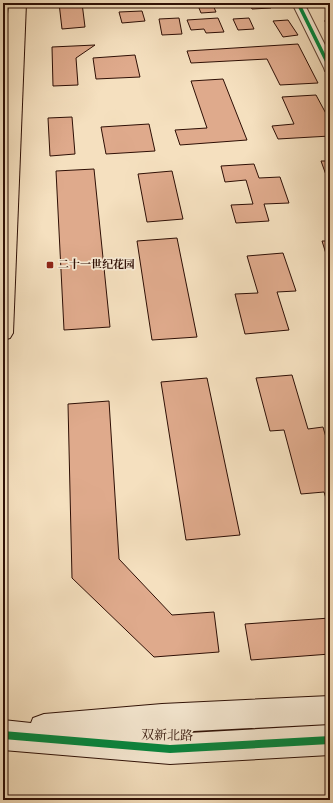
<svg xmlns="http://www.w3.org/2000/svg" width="333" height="803" font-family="'Old Standard TT','Noto Serif SC',serif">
<rect width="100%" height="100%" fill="#f5e0bf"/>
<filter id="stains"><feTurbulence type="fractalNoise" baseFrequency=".005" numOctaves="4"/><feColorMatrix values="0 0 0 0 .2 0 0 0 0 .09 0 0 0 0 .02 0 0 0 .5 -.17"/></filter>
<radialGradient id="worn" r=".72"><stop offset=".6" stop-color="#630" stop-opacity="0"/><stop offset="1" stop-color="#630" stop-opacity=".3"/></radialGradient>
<path fill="#dfaa8c" stroke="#2e0f05" d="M59,3H82L85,27L62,29Z
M116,3H139L140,6L117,7Z
M197,3H212L216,12L201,13Z
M249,3H269L271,8L252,9Z
M142,11L145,21L122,23L119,12Z
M179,18L182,34L162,35L159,19Z
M218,18L224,32L206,33L204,29L191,30L187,20Z
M249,18L254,29L238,30L233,19Z
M288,20L298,35L283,37L273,21Z
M298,44L318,83L280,85L267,59L191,63L187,51Z
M95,45L76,58L78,85L53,86L52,47Z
M135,55L140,77L96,79L93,58Z
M223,79L247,140L180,145L175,130L207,128L191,81Z
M316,95L330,121V136L278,139L272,126L294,124L282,97Z
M72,117L75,154L50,156L48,118Z
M149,124L155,151L106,154L101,127Z
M321,161H330V186Z
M254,164L259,178L280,177L289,203L264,204L269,221L236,223L231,205L253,204L246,180L225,182L221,166Z
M94,169L110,327L64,330L56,171Z
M172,171L183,219L147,222L138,174Z
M177,238L197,337L152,340L137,241Z
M322,241H330V260H328Z
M283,253L296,291L277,292L289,330L245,334L235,294L258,293L247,256Z
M292,375L308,429L323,427L330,451V511L324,492L301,494L284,430L270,431L256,378Z
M207,378L240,535L186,540L161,382Z
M109,401L119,559L172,615L214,612L219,652L154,657L72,578L68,404Z
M330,618V654L251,660L245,624Z"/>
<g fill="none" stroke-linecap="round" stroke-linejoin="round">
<defs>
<path id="street" d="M292,3H304L330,55V72L325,71L324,68Z"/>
<path id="secondary" d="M330,696V724L155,733L170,734L330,725V755L170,764L3,750V720L31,723L33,718L44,714L162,704Z"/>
<path id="primary" d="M9,3H21L11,163L9,166L3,168V69Z"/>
<path id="highway" d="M14,3H26L13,333L10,338L3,340V172Z"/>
</defs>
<use href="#street" stroke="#604334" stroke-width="2"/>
<use href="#secondary" stroke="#2e0f05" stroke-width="2"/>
<use href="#primary" stroke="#2e0f05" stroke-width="2"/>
<use href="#highway" stroke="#2e0f05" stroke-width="2"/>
<path stroke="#2e0f05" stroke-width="1.5" stroke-dasharray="0.5 1.5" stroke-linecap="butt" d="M324,21H330"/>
<use href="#street" fill="#f8ebd5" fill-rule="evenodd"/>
<use href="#secondary" fill="#f8ebd5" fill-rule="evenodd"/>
<use href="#primary" fill="#f5e0bf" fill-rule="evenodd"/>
<use href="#highway" fill="#f5e0bf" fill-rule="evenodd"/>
<defs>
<path id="cycleway" d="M296,3H300L330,64V69L328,68Z
M3,731L170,745L330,736V744L170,753L3,739Z"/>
</defs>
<use href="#cycleway" stroke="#f8ebd5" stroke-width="2"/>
<use href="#cycleway" fill="#00873e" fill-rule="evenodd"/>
</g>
<rect fill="#8f2418" stroke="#f8ebd5" stroke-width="1.5" x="46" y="261" width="8" height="8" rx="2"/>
<g text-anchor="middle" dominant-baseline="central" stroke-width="3.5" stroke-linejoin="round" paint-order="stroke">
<g font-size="11" font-weight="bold" fill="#2e0f05" stroke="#f8ebd5" text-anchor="start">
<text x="58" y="265">二十一世纪花园</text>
</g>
<g font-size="13" fill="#2e0f05" stroke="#f8ebd5">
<text transform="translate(167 736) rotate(1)">双新北路</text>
</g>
</g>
<rect width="333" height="803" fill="none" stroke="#f5e0bf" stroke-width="16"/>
<rect x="4" y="4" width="325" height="795" fill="none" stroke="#2e0f05" stroke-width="2"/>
<rect x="8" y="8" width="317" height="787" fill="none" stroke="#2e0f05"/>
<rect width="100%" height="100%" filter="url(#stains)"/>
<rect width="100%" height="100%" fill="url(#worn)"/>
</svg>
